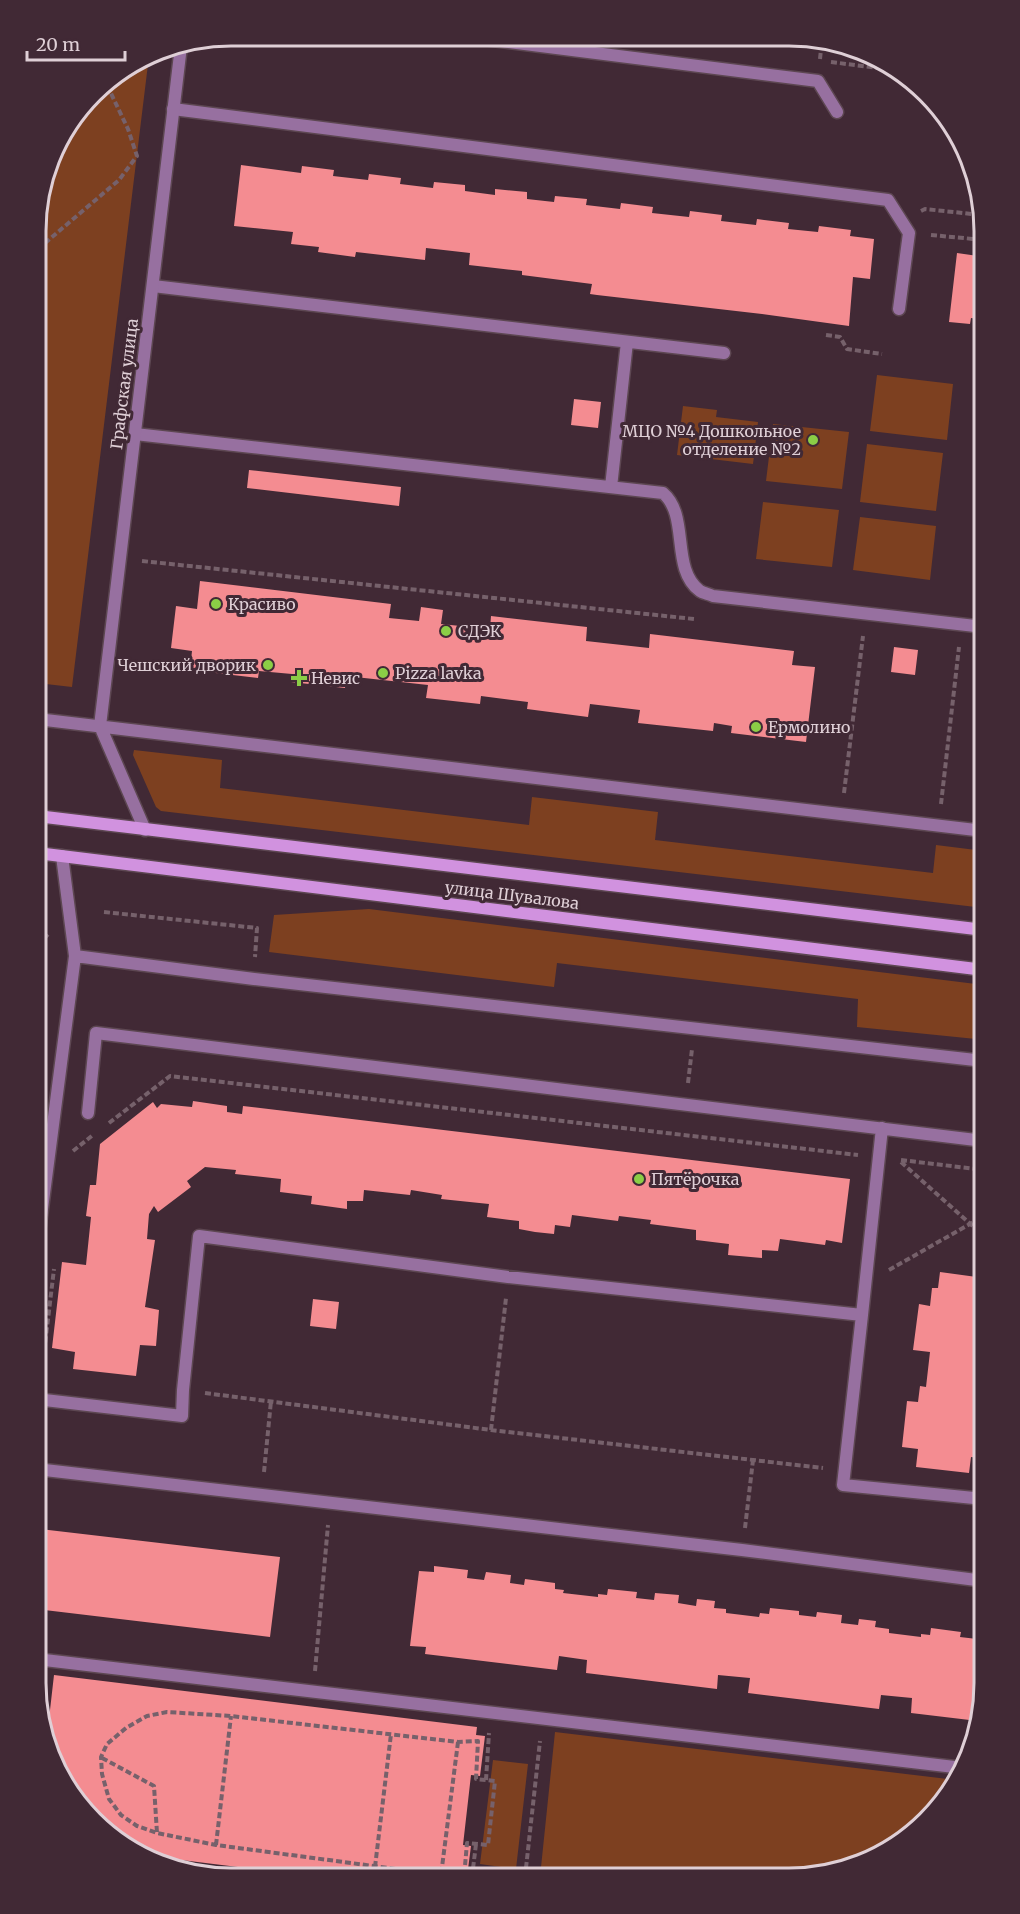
<svg xmlns="http://www.w3.org/2000/svg" width="1020" height="1914" font-family="Merriweather,serif">
<rect width="100%" height="100%" fill="#412935"/>
<path fill="#7d4020" d="M149,56L72,687L37,683L38,207L56,145L102,85Z
M877,375L953,384L947,440L870,431Z
M683,406L717,410L716,417L758,422L753,464L677,455Z
M773,424L849,432L842,489L766,481Z
M867,444L943,453L936,511L860,502Z
M763,502L839,510L832,567L756,559Z
M860,517L936,526L930,580L853,570Z
M134,750L222,760L220,788L529,825L532,797L658,812L655,840L933,873L936,845L984,851V908L161,811L156,807L133,755Z
M369,909L984,985V1013L979,1012L976,1039L857,1027L858,999L557,963L554,987L269,952L274,915Z
M555,1732L956,1780L943,1802L897,1845L851,1868L788,1878L540,1877Z
M493,1760L528,1764L516,1869L480,1864Z"/>
<path fill="#f48c91" d="M241,165L301,173L302,166L334,170L333,176L368,180L369,174L401,178L400,184L433,188L434,182L465,185V191L495,195V189L527,192V199L554,202L555,196L587,199L586,205L620,209L621,203L653,207L652,213L689,217L690,211L722,215L721,221L756,225L757,219L789,223L788,229L818,232L819,226L851,230L850,236L874,239L870,279L853,277L849,326L762,314L597,295L590,294L592,284L522,275V271L469,265L470,253L426,248L425,260L356,252L355,257L318,252L319,247L291,244L293,232L234,226Z
M957,253L978,256L977,261H984V320L971,318L970,324L949,322Z
M574,399L601,402L598,428L571,425Z
M249,470L401,487L399,506L247,488Z
M200,581L391,604L389,618L419,621L421,607L443,610L441,624L490,629L491,616L587,627L586,641L649,648L650,634L794,651L792,665L815,667L806,742L731,733L732,726L714,723L713,731L638,723L640,710L590,704L588,717L527,709L528,702L481,696L480,704L426,698L428,685L346,676L345,688L291,682L292,674L259,671L258,678L190,670L192,651L171,648L176,606L197,609Z
M894,647L918,650L915,675L891,672Z
M193,1101L227,1106V1112L242,1114L243,1106L850,1179L842,1243L826,1240L825,1245L780,1239L778,1251L762,1250V1258L728,1255L729,1244L696,1240V1230L650,1224L651,1220L619,1216L618,1221L572,1215L570,1227L555,1225L554,1234L535,1232L519,1229V1221L487,1217L489,1204L441,1199L442,1195L411,1190L410,1195L364,1190L363,1201H347V1209L311,1204L312,1196L280,1192L281,1179L235,1174L236,1170L205,1167L187,1181L191,1187L158,1212L154,1206L149,1214L147,1239L155,1240L145,1307L159,1310L156,1346L140,1345L136,1376L73,1369L75,1352L52,1348L62,1262L86,1265L91,1217L86,1216L90,1185H96L100,1144L153,1102L157,1108L161,1104L192,1107Z
M940,1272L984,1278V1442L980,1441L978,1458L971,1457L969,1473L916,1467L918,1449L902,1447L907,1401L918,1402L920,1386L926,1387L930,1352L913,1350L919,1304L930,1306L932,1288H938Z
M313,1299L339,1302L336,1329L310,1326Z
M40,1529L280,1557L270,1637L36,1609V1566Z
M434,1566L468,1570L467,1578L484,1580L486,1572L511,1575L510,1583L524,1585L525,1579L555,1583V1589L564,1590L563,1593L598,1597V1594L607,1595L608,1589L637,1592L636,1598L654,1600L655,1593L679,1595L678,1603L696,1606L697,1599L715,1601L714,1608L726,1609V1613L759,1617L760,1613L769,1614L770,1608L799,1611V1615L816,1617L817,1612L842,1615L841,1623L858,1625L859,1619L876,1621L875,1627L889,1629V1633L921,1637V1634L930,1635L931,1628L961,1632L960,1637L977,1639L978,1633H984V1695L978,1721L911,1713L912,1698L881,1695L879,1709L748,1693L750,1678L718,1675L717,1689L586,1673L587,1660L559,1656L557,1670L425,1654L426,1647L410,1646L419,1571L434,1572Z
M54,1675L477,1727L476,1735L485,1736L480,1776L471,1775L463,1845L471,1846L467,1877H320L141,1855L103,1830L46,1745Z"/>
<g fill="none" stroke-linecap="round" stroke-linejoin="round">
<defs>
<path id="lane" d="M476,38L818,81L837,112
M173,109L888,200L909,233L899,309
M153,286L724,353
M135,434L663,493C690,516 670,569 700,591C703,593 709,594 713,596L984,627
M611,487L627,342
M88,1113L96,1033L984,1141
M862,1315L843,1485L984,1499
M36,1399L182,1416L183,1390L199,1236L508,1277L862,1315L882,1128
M36,1469L742,1550L984,1581
M36,1659L963,1768"/>
<path id="street" d="M37,719L984,831
M100,726L181,46
M100,726L145,830
M75,956L254,979L984,1061
M36,1255L75,956L62,856"/>
<path id="secondary" d="M37,816L984,930
M37,853L984,970"/>
</defs>
<use href="#lane" stroke="#5d4752" stroke-width="15"/>
<use href="#street" stroke="#5d4752" stroke-width="15"/>
<use href="#secondary" stroke="#5d4752" stroke-width="15"/>
<path stroke="#76616b" stroke-width="4" stroke-dasharray="6 3" stroke-linecap="butt" d="M820,59L822,40
M831,62L886,69
M921,211L925,209L981,215
M931,235L984,240
M38,249L119,180L137,156L128,129L106,83
M38,262L49,168
M826,335L840,337L847,349L882,354
M142,561L694,619
M844,793L863,636
M941,804L959,647
M104,912L257,928L255,957
M37,927L50,939
M688,1083L692,1049
M109,1123L170,1076L858,1155
M73,1151L93,1135
M901,1160L984,1170
M901,1162L984,1236
M889,1270L984,1216
M41,1378L54,1269
M205,1393L491,1430L823,1468
M491,1430L506,1298
M264,1472L271,1401
M745,1528L753,1460
M315,1671L328,1525
M458,1742L441,1875L216,1845L157,1833L137,1826L121,1815L109,1799L102,1774L101,1757L107,1744L126,1728L147,1716L167,1712L231,1716L458,1742L478,1741L476,1779L495,1781L488,1845L467,1843L464,1877
M102,1758L154,1786L157,1833
M486,1780L489,1733
M216,1845L231,1716
M375,1867L391,1734
M441,1875L447,1877
M472,1877L476,1844
M525,1877L540,1741"/>
<use href="#lane" stroke="#9770a0" stroke-width="12"/>
<use href="#street" stroke="#9770a0" stroke-width="12"/>
<use href="#secondary" stroke="#d192df" stroke-width="12"/>
</g>
<g fill="#8bce46" stroke="#412935" stroke-width="2">
<circle cx="813" cy="440" r="6"/>
<circle cx="216" cy="604" r="6"/>
<circle cx="446" cy="631" r="6"/>
<circle cx="268" cy="665" r="6"/>
<circle cx="383" cy="673" r="6"/>
<path d="M296 669h6v6h6v6h-6v6h-6v-6h-6v-6h6z"/>
<circle cx="756" cy="727" r="6"/>
<circle cx="639" cy="1179" r="6"/>
</g>
<g text-anchor="middle" dominant-baseline="central" stroke-width="6" stroke-linejoin="round" paint-order="stroke">
<g font-size="16" fill="#dfcfd6" stroke="#412935">
<text transform="translate(124 384) rotate(-83)">Графская улица</text>
<text transform="translate(512 895) rotate(7)">улица Шувалова</text>
</g>
<g font-size="16" fill="#dfcfd6" stroke="#412935" text-anchor="start">
<text x="801" y="431" text-anchor="end">МЦО №4 Дошкольное<tspan x="801" dy="18">отделение №2</tspan></text>
<text x="228" y="604">Красиво</text>
<text x="458" y="631">СДЭК</text>
<text x="256" y="665" text-anchor="end">Чешский дворик</text>
<text x="395" y="673">Pizza lavka</text>
<text x="311" y="678">Невис</text>
<text x="768" y="727">Ермолино</text>
<text x="651" y="1179">Пятёрочка</text>
</g>
</g>
<path d="M0 0H1020V1914H0ZM231 46H789A185 185 0 0 1 974 231V1683A185 185 0 0 1 789 1868H231A185 185 0 0 1 46 1683V231A185 185 0 0 1 231 46Z" fill="#412935" fill-rule="evenodd"/>
<path fill="none" stroke="#dfcfd6" stroke-width="3" d="M231 46H789A185 185 0 0 1 974 231V1683A185 185 0 0 1 789 1868H231A185 185 0 0 1 46 1683V231A185 185 0 0 1 231 46Z"/>
<path d="M27 51v9h98v-9" fill="none" stroke="#dfcfd6" stroke-width="3"/>
<text x="36" y="51" font-size="18" fill="#dfcfd6" stroke="#412935" stroke-width="4.5" paint-order="stroke">20 m</text>
</svg>
